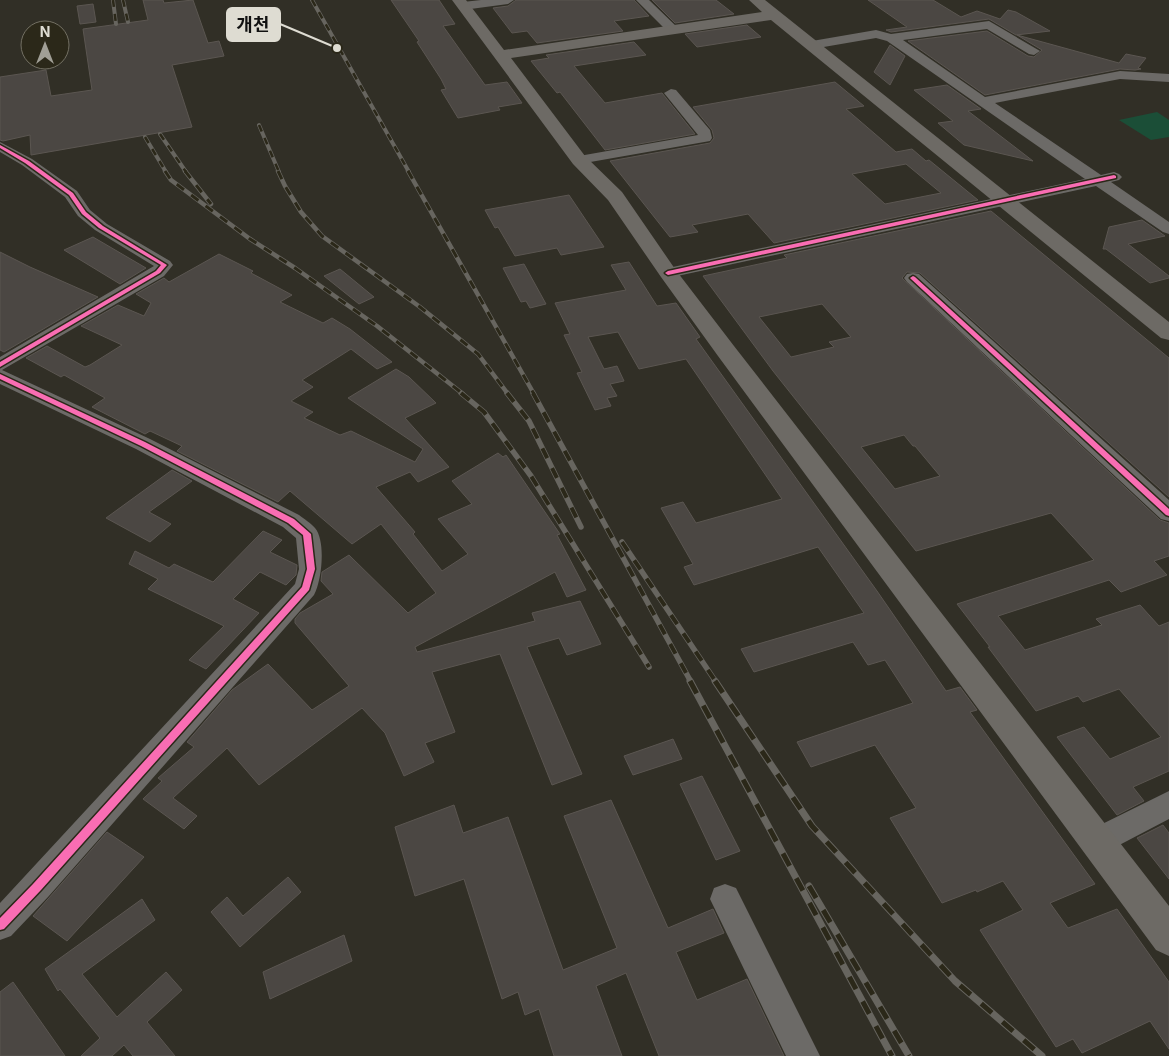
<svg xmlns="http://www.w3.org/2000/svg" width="1169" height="1056" font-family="Inter,'Noto Sans KR',sans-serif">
<rect width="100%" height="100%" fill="#312f26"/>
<path fill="#1b4e37" d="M1157,112L1169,120V137L1151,140L1119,120Z"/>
<path fill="#4b4743" stroke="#5b5651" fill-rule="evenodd" d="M143,0H163L164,3L193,0L208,43L219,41L224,56L172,65L192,127L31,155L30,135L3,141L0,140V77L46,70L51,96L92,90L83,29L148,20Z
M391,0H439L455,24L443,26L485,85L507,82L522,103L498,107L500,110L458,118L441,90L446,89L441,79L417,42L419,41Z
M516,0H634L649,16L614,21L623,31L537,43L527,31L512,33L493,8L508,6Z
M652,0H716L734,14L675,23Z
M868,0H933L961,17L977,11L1000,19L1008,10L1016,12L1050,31L1016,35L989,19L891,32L886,30L907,27Z
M93,4L96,22L80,24L77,6Z
M747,25L761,37L697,47L685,34Z
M987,31L1028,56L1034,57L1042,50L1017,35L1119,63L1126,54L1146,58L1138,68L1141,69L1135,70L1120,69L985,95L908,41Z
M634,42L646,55L574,66L605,103L662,93L695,134L605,150L560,92L557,93L531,61L549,58L546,55Z
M890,45L905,56L890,85L874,72Z
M835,82L864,106L846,109L896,152L912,149L926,161L929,160L978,200L774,243L748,214L692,225L698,232L670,237L610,161L710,143L714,138L712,130L693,107ZM906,164L941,193L885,204L852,174Z
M947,85L981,109L968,111L1033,161L964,145L938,123L953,121L914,90Z
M569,195L604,247L561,255L557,248L515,256L498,227L495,228L485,210Z
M991,211L1169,358V497L920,273L907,272L902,278L1160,520L1169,523V556L1154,561L1167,575L1121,592L1109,580L998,616L1025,650L1102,625L1096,619L1140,605L1159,626L1169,622V771L1133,787L1144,801L1117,815L1057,737L1084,727L1110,759L1161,737L1119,689L1083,702L1078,696L1036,711L988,647H990L957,604L1094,560L1051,513L916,551L773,371L703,276L787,258L784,255ZM822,304L851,337L829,342L834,347L791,357L759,317ZM904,435L913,446H915L940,476L895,489L861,447Z
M1142,220L1165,236L1128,244L1169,276V278L1150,283L1106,249H1103L1109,227Z
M93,237L146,268L120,284L64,250Z
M0,252L30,267L98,297L4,352L0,350Z
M219,254L253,271L251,273L292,295L280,302L323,323L332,318L350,329L392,362L377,369L351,349L302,380L313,387L291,401L313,412L304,418L340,435L351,431L415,462L423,449L348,398L396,369L409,377L436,403L405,418L449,467L418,482L410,472L376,487L415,532L413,534L442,571L468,554L438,519L472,504L452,481L498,453L503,457L506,455L560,534L557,535L586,590L567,597L555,572L415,647L417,652L535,621L532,613L580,601L601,644L567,655L559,638L527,647L582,774L552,785L500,654L432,672L455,732L425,743L434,762L404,776L385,733L362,708L259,785L227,748L173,798L197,816L184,829L143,799L162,781L158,778L194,747L187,742L232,690L268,664L312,710L349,686L295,623V619L300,613L333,594L321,581L322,572L349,555L408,613L436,593L381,524L352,544L290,491L278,502L177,451L182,446L150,431L145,434L92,407L105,398L64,375L61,377L26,358L47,346L85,367L90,365L122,345L81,326L118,305L144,316L151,303L136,294L164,278L169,282Z
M629,262L657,306L676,303L700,337L696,339L877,591L946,691L960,687L977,710L970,712L1095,884L1050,903L1068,928L1117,909L1169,982V1049L1150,1021L1082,1053L1073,1039L1056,1047L980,930L1023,910L1003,881L977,892L976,890L942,903L890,818L916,808L875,745L811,767L797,742L913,703L885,660L868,665L853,642L754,672L741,649L864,613L818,547L694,585L684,567L693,564L661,508L683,502L696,523L782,499L686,359L639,369L618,332L588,337L604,369L617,366L624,381L610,384L617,396L607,398L611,406L595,410L577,373L582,372L564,335L570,334L555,303L626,290L611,265Z
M524,264L546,304L530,308L526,301L521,302L503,268Z
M340,269L374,297L359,304L324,276Z
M172,470L192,481L149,512L171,524L150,542L106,518Z
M263,531L282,540L270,552L297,565L296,575L286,585L260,572L233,599L259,613L206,669L189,660L224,626L148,589L158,579L129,564L135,551L169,568L174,564L213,582Z
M673,739L682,759L633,775L624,756Z
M702,776L740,851L716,860L680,784Z
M611,800L668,928L713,909L724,933L676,952L697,1000L747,979L784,1056H659L626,973L596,986L622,1056H554L539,1009L525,1015L518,992L502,999L464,879L415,896L395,827L454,805L463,833L508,817L563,970L617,948L564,816Z
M1163,825L1169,833V879L1137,838Z
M107,832L144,857L67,941L33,916Z
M288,877L301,892L240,947L211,912L227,897L243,916Z
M142,899L155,920L82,974L117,1017L166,972L182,990L147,1022L175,1056H133L124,1045L112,1056H81L100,1038L60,989L58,991L45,969Z
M344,935L352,961L270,999L263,972Z
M13,982L65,1056H0V992Z"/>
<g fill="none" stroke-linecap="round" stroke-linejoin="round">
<path fill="#6c6a67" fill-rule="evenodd" d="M481,0H514L508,4L463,10L457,6L463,2Z
M636,0H649L677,27L679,30L677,33H669Z
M989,21L1040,51L1034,55L1029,54L987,29L903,40L985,97L1120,71L1169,74V82L1120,79L995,103L1101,175L1114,172L1119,174L1122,177L1119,180L1111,182L1169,222V234L1163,232L1096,186L668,278L662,277L659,273L662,269L668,268L1085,179L887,41L876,38L812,49L806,45L812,41L876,30L891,34Z
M671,89L676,90L710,130L712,138L710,141L579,164L574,163L572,160L574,157L579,156L698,135L664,93Z
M0,142L32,159L77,191L90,210L107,224L170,261L173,265L164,276L2,370L150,439L299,515C304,519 311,523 315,528C326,541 322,580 314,595L48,897L11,936L0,940V903L295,584L299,569L296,538L283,527L136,449L0,384V357L154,266L95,230L78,216L65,197L22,165L0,152Z
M913,273L919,274L1169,500V521L1161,519L907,282L904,278L907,274Z
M1169,791V819L1106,852L1096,856L1086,852L1082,842L1086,832Z
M725,884L736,888L820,1056H786L710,899L714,888Z"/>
<path fill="#6d6a65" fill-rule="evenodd" d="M452,0H466L504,50L762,12L749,0H765L1169,322V340L1161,338L771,20L511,58L585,156L622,192L675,269L734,346L1169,906V956L1156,950L718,356L661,277L608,200L573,164Z"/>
<defs>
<path id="rail-far3" d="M113,0L116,24
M123,0L128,22
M312,0L409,172
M259,125L279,172
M160,134L186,172
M145,137L166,172"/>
<path id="rail-far2" d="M165,171L171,180L250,239L295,268L377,326L463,394
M185,171L211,204
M278,171L285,186L301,212L322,236L420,307L478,354L508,394
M408,171L534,394"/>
<path id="rail-far1" d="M461,393L484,412L531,476L649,667
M507,393L529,421L581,527
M533,393L691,682
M622,542L716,682"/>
<path id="rail" d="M690,681L892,1056
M715,681L812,826L955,981L1042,1056
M809,886L909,1056"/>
</defs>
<use href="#rail-far3" stroke="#67655f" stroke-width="4"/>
<use href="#rail-far2" stroke="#67655f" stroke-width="4.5"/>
<use href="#rail-far1" stroke="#67655f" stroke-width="5.5"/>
<use href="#rail" stroke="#67655f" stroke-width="7"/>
<use href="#rail-far3" stroke="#2b2819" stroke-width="2.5" stroke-dasharray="7" stroke-linecap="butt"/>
<use href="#rail-far2" stroke="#2b2819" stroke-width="3" stroke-dasharray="9" stroke-linecap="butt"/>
<use href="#rail-far1" stroke="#2b2819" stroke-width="4" stroke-dasharray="11" stroke-linecap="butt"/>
<use href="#rail" stroke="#2b2819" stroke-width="5" stroke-dasharray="14" stroke-linecap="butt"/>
<defs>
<path id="cycleway" d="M0,145L29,161L73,193L86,212L103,226L167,265L160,273L0,367V362L156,271L161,265L99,228L82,214L69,195L25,163L0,148Z
M1114,175L1116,176V178L668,275L665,273L668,271Z
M913,276L915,277L1169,509V516L1166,515L911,279L910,278Z
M0,374L145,442L294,519L311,534L315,569L309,590L41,890L4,929L0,930V918L33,884L302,587L307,569L303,535L288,523L141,446L0,379Z"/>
</defs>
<use href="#cycleway" stroke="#2b2819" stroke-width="3"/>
<use href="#cycleway" fill="#f96db3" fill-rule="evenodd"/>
</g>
<path fill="none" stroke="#dedcd2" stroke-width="2" d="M337 48L280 24"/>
<circle fill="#dedcd2" stroke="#2b2819" stroke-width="2" cx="337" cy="48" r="5"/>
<rect fill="#dedcd2" stroke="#dedcd2" stroke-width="2" x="227" y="8" width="53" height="33" rx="5"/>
<g font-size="18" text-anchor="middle" font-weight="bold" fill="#111">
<text x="253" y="31">개천</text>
</g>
<g transform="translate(45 45)"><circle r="24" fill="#2b2819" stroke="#737063"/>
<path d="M0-4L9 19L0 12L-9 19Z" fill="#a19f96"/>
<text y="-8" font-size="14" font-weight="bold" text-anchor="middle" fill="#dedcd2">N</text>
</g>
</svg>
